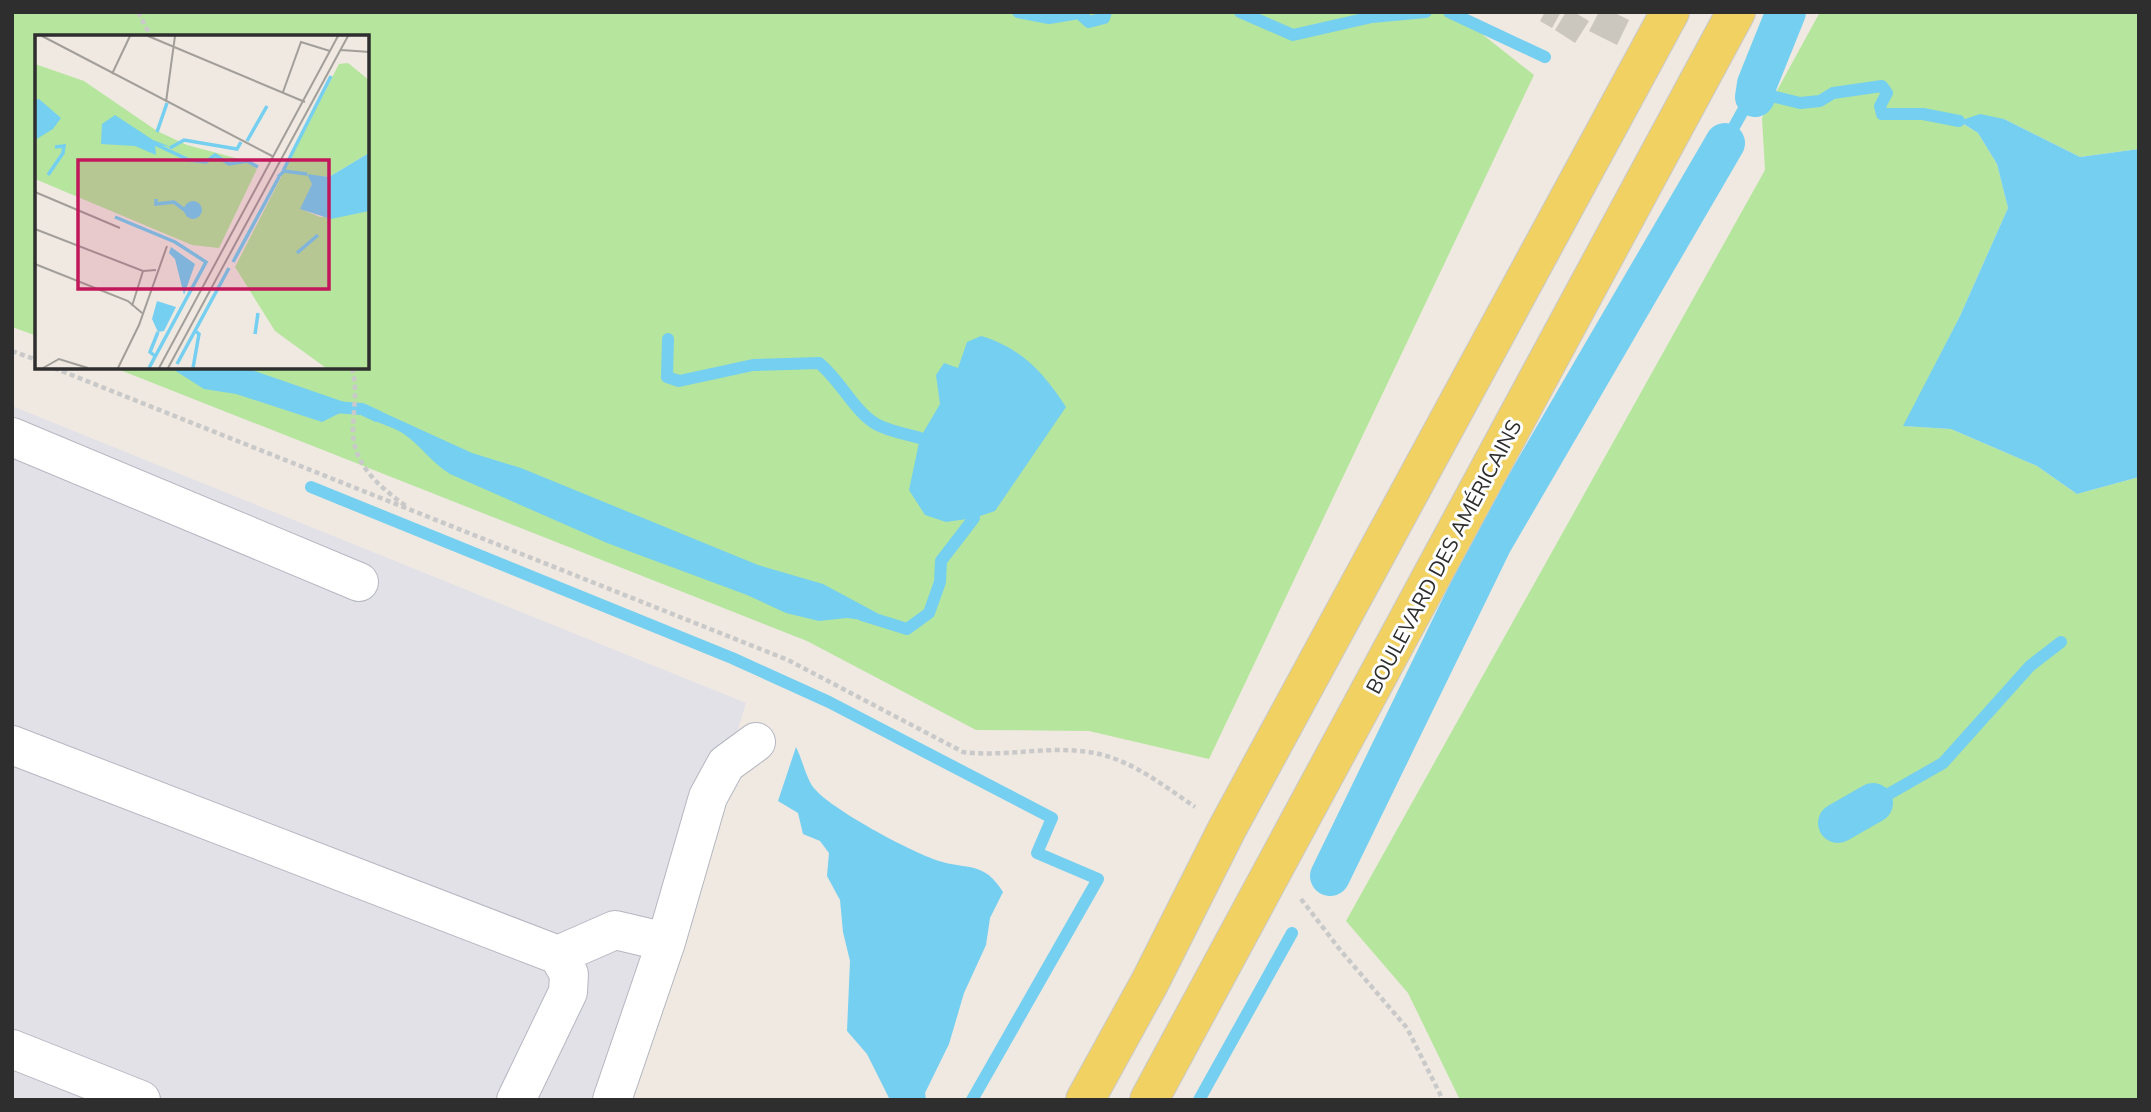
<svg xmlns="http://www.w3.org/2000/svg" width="2151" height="1112" font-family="'Nunito Sans',sans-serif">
<rect width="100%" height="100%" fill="#efe9e1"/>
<path fill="#e3e1e8" d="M12,406L746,703L624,1100H12Z"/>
<path fill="#b6e59e" d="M12,12H1446L1463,19L1534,75L1209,759L1089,731L976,730L807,641L115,368H368V37H37V336L12,327Z
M1820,12H2139V149L2080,157L2004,119L1960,122L1978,133L1997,164L2008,208L1960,316L1904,426L1951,429L2037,466L2077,494L2139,477V1100H1460L1408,993L1346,921L1765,170L1762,118Z"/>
<path fill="#75cff0" d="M1980,114L2004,119L2080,157L2139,149V477L2077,494L2037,466L1951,429L1903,426L1960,316L2008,208L1997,164L1978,133L1959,121Z
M981,336C1020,347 1044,373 1066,407L995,511L974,518L946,522L925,515L909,490L920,438L940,404L936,375L944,363L958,368L967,342Z
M171,368H246L347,403L350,408L322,422L236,394L204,389Z
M362,409L380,411L472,453L521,468L758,565L823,584L877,613L878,622L847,618L819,621L786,613L747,595L607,543L450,474C432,463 421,446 404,434C389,424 372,424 362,409Z
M796,747C802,759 806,777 813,787C830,809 911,852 939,861C968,870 984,861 1003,892L990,918L986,945L964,993L949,1044L925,1093L926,1100H890L867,1054L847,1031L850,961L843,932L840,900L827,876L829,853L820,841L803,834L798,813L778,801Z"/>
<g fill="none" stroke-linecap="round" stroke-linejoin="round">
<path stroke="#75cff0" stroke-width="12" d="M1018,12L1049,18L1079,13L1089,22L1104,18L1106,12
M1240,12L1293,35L1372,17L1426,12
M1449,12L1545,57
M1712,143H1725L1745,107L1755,97L1763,94L1800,103L1820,101L1833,93L1882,86L1887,93L1880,106L1882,114H1923L1959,121
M668,339L667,377L679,381L753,365L819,363C841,381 854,411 876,424C888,431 906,434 920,438
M334,407L362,409L377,416
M311,487L732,658L829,702L1052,818L1037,853L1098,879L972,1100
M862,615L907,629L929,613L940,582L941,561L974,518
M1873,803L1943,763L2030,666L2061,642
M1199,1100L1292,933"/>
<path stroke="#75cff0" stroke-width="40" d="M1755,97L1757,84L1786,12
M1838,823L1873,803
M1330,876L1492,543L1725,143"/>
</g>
<path fill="#cbc7bf" d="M1545,12H1561L1552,28L1540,21Z
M1566,12H1574L1589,21L1575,43L1555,30Z
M1599,12H1613L1629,20L1617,45L1589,31Z"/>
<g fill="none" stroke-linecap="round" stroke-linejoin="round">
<defs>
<path id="minor" d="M12,437L359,582
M12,745L558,955L615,930L666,942
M12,1049L141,1100
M516,1100L568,992L569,974L558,955
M612,1100L666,942L708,797L726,764L756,742"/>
<path id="major" d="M1085,1100L1150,982L1227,829L1670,12
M1149,1100L1736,12"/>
</defs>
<use href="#minor" stroke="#b4b7c1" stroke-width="40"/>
<use href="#major" stroke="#c9c9c9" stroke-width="40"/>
<path stroke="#c9c9c9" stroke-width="4.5" stroke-dasharray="5 3.5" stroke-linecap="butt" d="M138,12L151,37
M12,351L37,360
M54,368L788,660L963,752C1002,757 1041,747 1080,751C1124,754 1160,783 1195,807
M352,368C358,390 353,410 353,433C354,466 381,488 406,506
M1301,899L1341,951L1407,1028L1443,1100"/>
<use href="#minor" stroke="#fff" stroke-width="38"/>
<use href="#major" stroke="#f2d163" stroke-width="38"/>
</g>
<g text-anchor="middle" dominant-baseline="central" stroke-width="6" stroke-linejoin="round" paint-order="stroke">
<g font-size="21" fill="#2e2e2e" stroke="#fff">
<text transform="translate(1444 557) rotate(-62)">BOULEVARD DES AMÉRICAINS</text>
</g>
</g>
<g transform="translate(35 35)">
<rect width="334" height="334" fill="#efe9e1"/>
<path d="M313,28L334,45V118L294,142L274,140L277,149L266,174L285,182L334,176V333H291L240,296L200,232L304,29ZM0,29L49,46L122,96L152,110L208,125L222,134L184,213L157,210L0,144Z" fill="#b6e59e"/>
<path d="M4,64L26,83L18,94L0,105V65ZM80,80L118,105L136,112L120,109L121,120L100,111L66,109L67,89ZM334,118V176L296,184L265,174L277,149L272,139L294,142ZM149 175a9 9 0 1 1 18 0a9 9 0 1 1-18 0ZM136,212L160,229L149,260L140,224L134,218ZM122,266L141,272L129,296L123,297L117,284Z" fill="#75cff0"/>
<path fill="none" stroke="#75cff0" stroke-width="3.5" d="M122,97L132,68M212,106L232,71M120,109L154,125L171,127L180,120L194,129L212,126L223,132M135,113L149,105L202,114L206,107M248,136L296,41M13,140L28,118L29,111L20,112M243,142L249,136L272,139M121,164V169L139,167L151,176M80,182L140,207L171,227L114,333M262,218L283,200M198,227L244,142M220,299L223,278M120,321L115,317L123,297M142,329L194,233M158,333L164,299L159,295"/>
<path fill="none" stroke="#a29e99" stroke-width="2" d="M7,1L239,122M113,1L270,67M306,15L335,17M77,39L95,1M248,57L266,7L295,16M131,67L140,1M0,157L85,193M0,194L108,236L121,235M0,229L93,266L107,278M97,271L108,236M8,333L24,324L53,333M83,333L104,290L132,211M124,333L303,1M133,333L313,1"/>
<path fill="#c2185b" fill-opacity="0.15" stroke="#c2185b" stroke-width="3.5" d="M43,125H294V254H43Z"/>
<rect width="334" height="334" fill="none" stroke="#2e2e2e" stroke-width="3.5"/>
</g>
<rect width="2151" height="1112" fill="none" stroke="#2e2e2e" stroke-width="28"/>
</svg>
